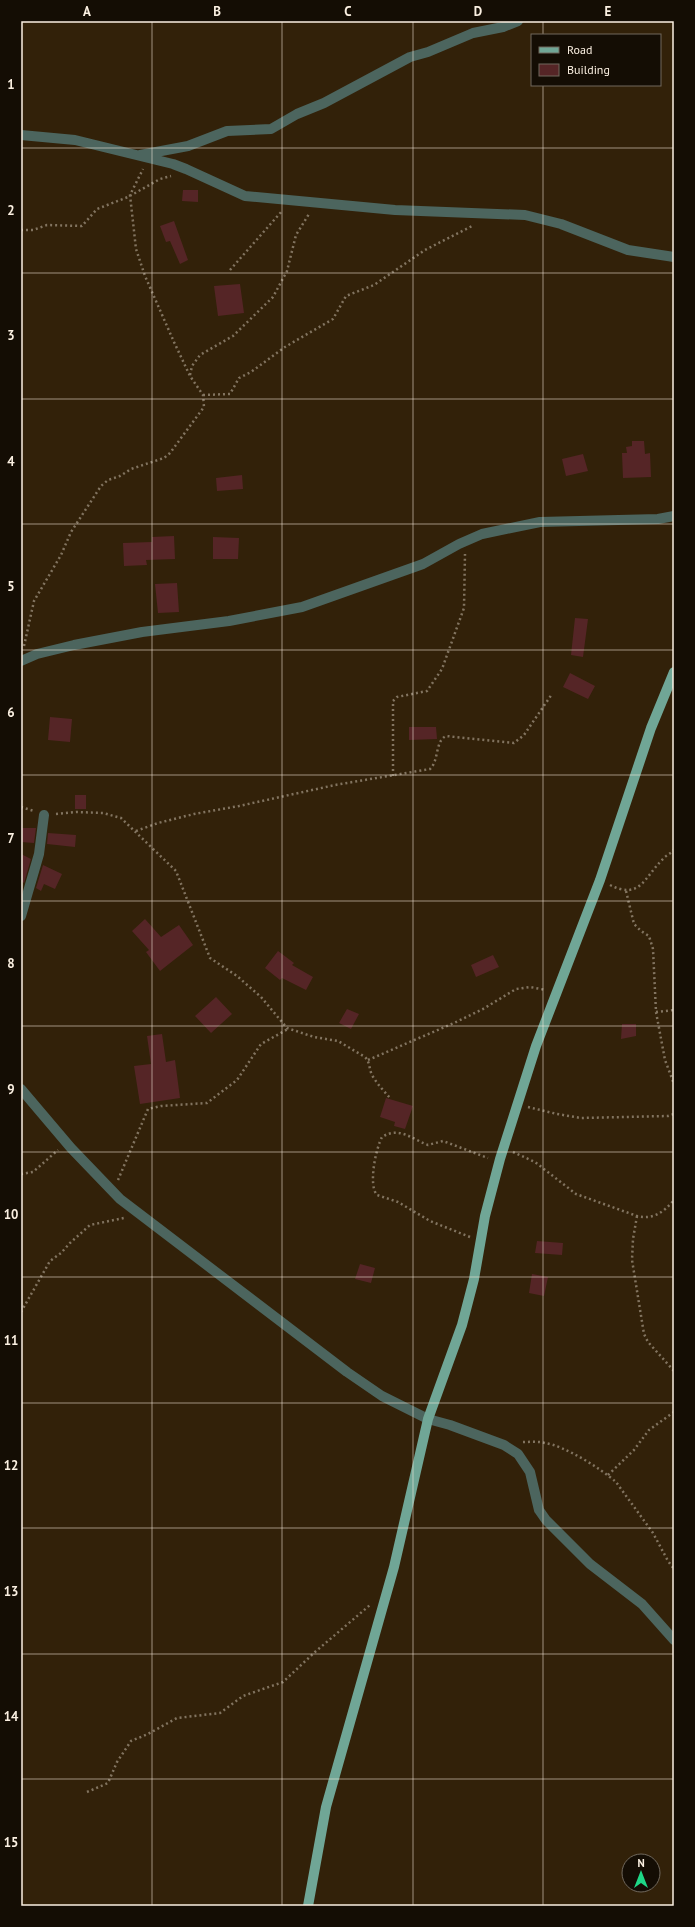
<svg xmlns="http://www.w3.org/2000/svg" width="695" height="1927" font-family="'PT Sans',sans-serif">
<rect width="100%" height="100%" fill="#322109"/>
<path fill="#552526" d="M183,190H198V202L182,201Z
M174,221L188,260L180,264L170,241L166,242L160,226Z
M240,284L244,313L218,316L214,286Z
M632,441H644L645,454L650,453L651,477L623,478L622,453H627L626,447L632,446Z
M583,454L588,471L566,476L562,459Z
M242,475L243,489L217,491L216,478Z
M174,536L175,559L146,560L147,565L124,566L123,543L152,542V537Z
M213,537L239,538L238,559H213Z
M177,583L179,612L158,613L155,584Z
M575,618L588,619L583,657L571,655Z
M570,673L595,686L588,699L563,687Z
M50,717L72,719L70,742L48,740Z
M409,727H436L437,739L409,740Z
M75,795H86V809H75Z
M21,828H36L34,843L21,842Z
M48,833L76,835L75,847L47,844Z
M21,854L31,859L24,883L21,881Z
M43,865L62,874L55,889L44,884L41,891L36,888Z
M145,919L161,937L179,925L193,945L160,971L146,952L149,950L132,931Z
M278,951L294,963L292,965L313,977L306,990L282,978L280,980L265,968Z
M493,955L499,967L476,977L471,965Z
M216,997L232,1014L211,1033L195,1016Z
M347,1009L359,1014L351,1029L339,1023Z
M622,1024H636V1036L621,1039Z
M162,1034L166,1062L175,1060L180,1098L140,1104L134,1066L151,1064L147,1036Z
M386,1098L413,1106L405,1129L394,1126L395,1122L380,1117Z
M537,1241L563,1243L562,1255L535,1253Z
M360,1264L375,1268L371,1283L355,1279Z
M532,1274L548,1277L544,1296L529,1293Z"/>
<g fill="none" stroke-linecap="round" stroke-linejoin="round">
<path stroke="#827460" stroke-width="2.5" stroke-dasharray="2 3" stroke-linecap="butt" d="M21,230H33L47,225L82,226L97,209L128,197L160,179L171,176
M230,270L282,211
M190,375L192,366L200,355L233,336L273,297L287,271L296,235L309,214
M203,395L230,394L239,378L251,372L285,347L333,319L346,296L374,285L425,250L474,225
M24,646L34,601L61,555L71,532L101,486L108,480L120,476L131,469L164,458L170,453L204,407L203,395L190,376L174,342L145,276L136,249L130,195L143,169
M393,776V701L397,697L427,691L442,669L464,608L465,554
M21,807L34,811
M56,814L76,812L103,813L121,818L176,871L210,958L237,976L261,997L287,1028L314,1037L338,1041L365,1057C370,1062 369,1069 372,1075C377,1084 384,1091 390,1098
M136,831L158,823L194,814L239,806L335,785L430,769C439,761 435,741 446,736L514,743L524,735L552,694
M610,885C640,900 644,878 662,860C665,856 670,854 674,850
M626,891L634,924L641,931L649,936L653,949L656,1012L665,1060L674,1084
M656,1012L674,1010
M368,1060L454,1023L483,1009L516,989L530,987L546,990
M528,1107L557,1114L581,1118L668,1116L674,1114
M513,1152L535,1162L576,1194L637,1216C653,1220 664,1212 674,1200
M21,1174L33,1172L58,1150
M118,1180L148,1109L161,1106L207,1103L237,1080L261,1044L288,1029
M637,1216L633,1239L632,1260L644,1334L648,1342L674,1371
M470,1237L430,1221L398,1202L377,1195C368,1185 376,1148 382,1137C399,1126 412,1139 428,1145L443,1141L488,1158
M21,1312L50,1261L61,1253L70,1243L90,1225L124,1218
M523,1442C530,1442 537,1441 545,1443C565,1446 600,1468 616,1482L653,1533L668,1561L674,1569
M608,1475L634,1450L649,1430L674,1412
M87,1792L108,1783L117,1762L131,1741L148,1734L177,1718L220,1713L243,1696L283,1682L315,1652L370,1605"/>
<path stroke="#4c655e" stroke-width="10" d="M21,135L75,140L173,164L186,169L245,196L395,210L525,215L561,224L628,250L674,257
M140,155L188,146L227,131L271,129L297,114L324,103L410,57L428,52L473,33L503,27L518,21
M21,661L37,654L74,645L142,632L229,621L302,607L423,564L459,544L482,534L540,522L658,519L674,516
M21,916L39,854L44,815
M21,1089L71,1148L120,1199L347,1372L382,1396L428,1419L450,1425L504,1445L518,1454L530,1472L539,1510L546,1520L590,1564L642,1604L674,1640"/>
<path stroke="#70a696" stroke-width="10" d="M308,1906L326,1807L394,1567L428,1419L462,1325L474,1279L485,1216L500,1159L536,1046L600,880L651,728L674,672"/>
</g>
<path fill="none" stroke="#fbf0e2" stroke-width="1" stroke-opacity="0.55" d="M152,21V1906M282,21V1906M413,21V1906M543,21V35M543,85V1906M21,148H674M21,273H674M21,399H674M21,524H674M21,650H674M21,775H674M21,901H674M21,1026H674M21,1152H674M21,1277H674M21,1403H674M21,1528H674M21,1654H674M21,1779H674"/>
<rect width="695" height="1927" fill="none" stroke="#140d04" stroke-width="44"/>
<rect x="531" y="34" width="130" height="52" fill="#140d04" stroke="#70685d"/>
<rect x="539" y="47" width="20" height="6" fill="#70a696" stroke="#70685d"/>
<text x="567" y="54" font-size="12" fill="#fbf0e2">Road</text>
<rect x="539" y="64" width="20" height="12" fill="#552526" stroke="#70685d"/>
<text x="567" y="74" font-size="12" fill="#fbf0e2">Building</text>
<g transform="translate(641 1873)"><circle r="19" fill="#140d04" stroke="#70685d"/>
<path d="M0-3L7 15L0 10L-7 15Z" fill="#1ed887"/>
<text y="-6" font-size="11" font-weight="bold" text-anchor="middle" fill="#fbf0e2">N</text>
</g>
<rect x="22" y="22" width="651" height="1883" fill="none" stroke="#fbf0e2" stroke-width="1.5"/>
<g font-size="13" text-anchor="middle" font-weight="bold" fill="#fbf0e2">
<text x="87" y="16">A</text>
<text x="217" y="16">B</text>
<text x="348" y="16">C</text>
<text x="478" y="16">D</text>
<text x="608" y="16">E</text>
<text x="11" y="89">1</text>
<text x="11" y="215">2</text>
<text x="11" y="340">3</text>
<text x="11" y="466">4</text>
<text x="11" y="591">5</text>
<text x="11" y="717">6</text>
<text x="11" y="843">7</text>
<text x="11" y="968">8</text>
<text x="11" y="1094">9</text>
<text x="11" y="1219">10</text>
<text x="11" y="1345">11</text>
<text x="11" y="1470">12</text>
<text x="11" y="1596">13</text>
<text x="11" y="1721">14</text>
<text x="11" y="1847">15</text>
</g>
</svg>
